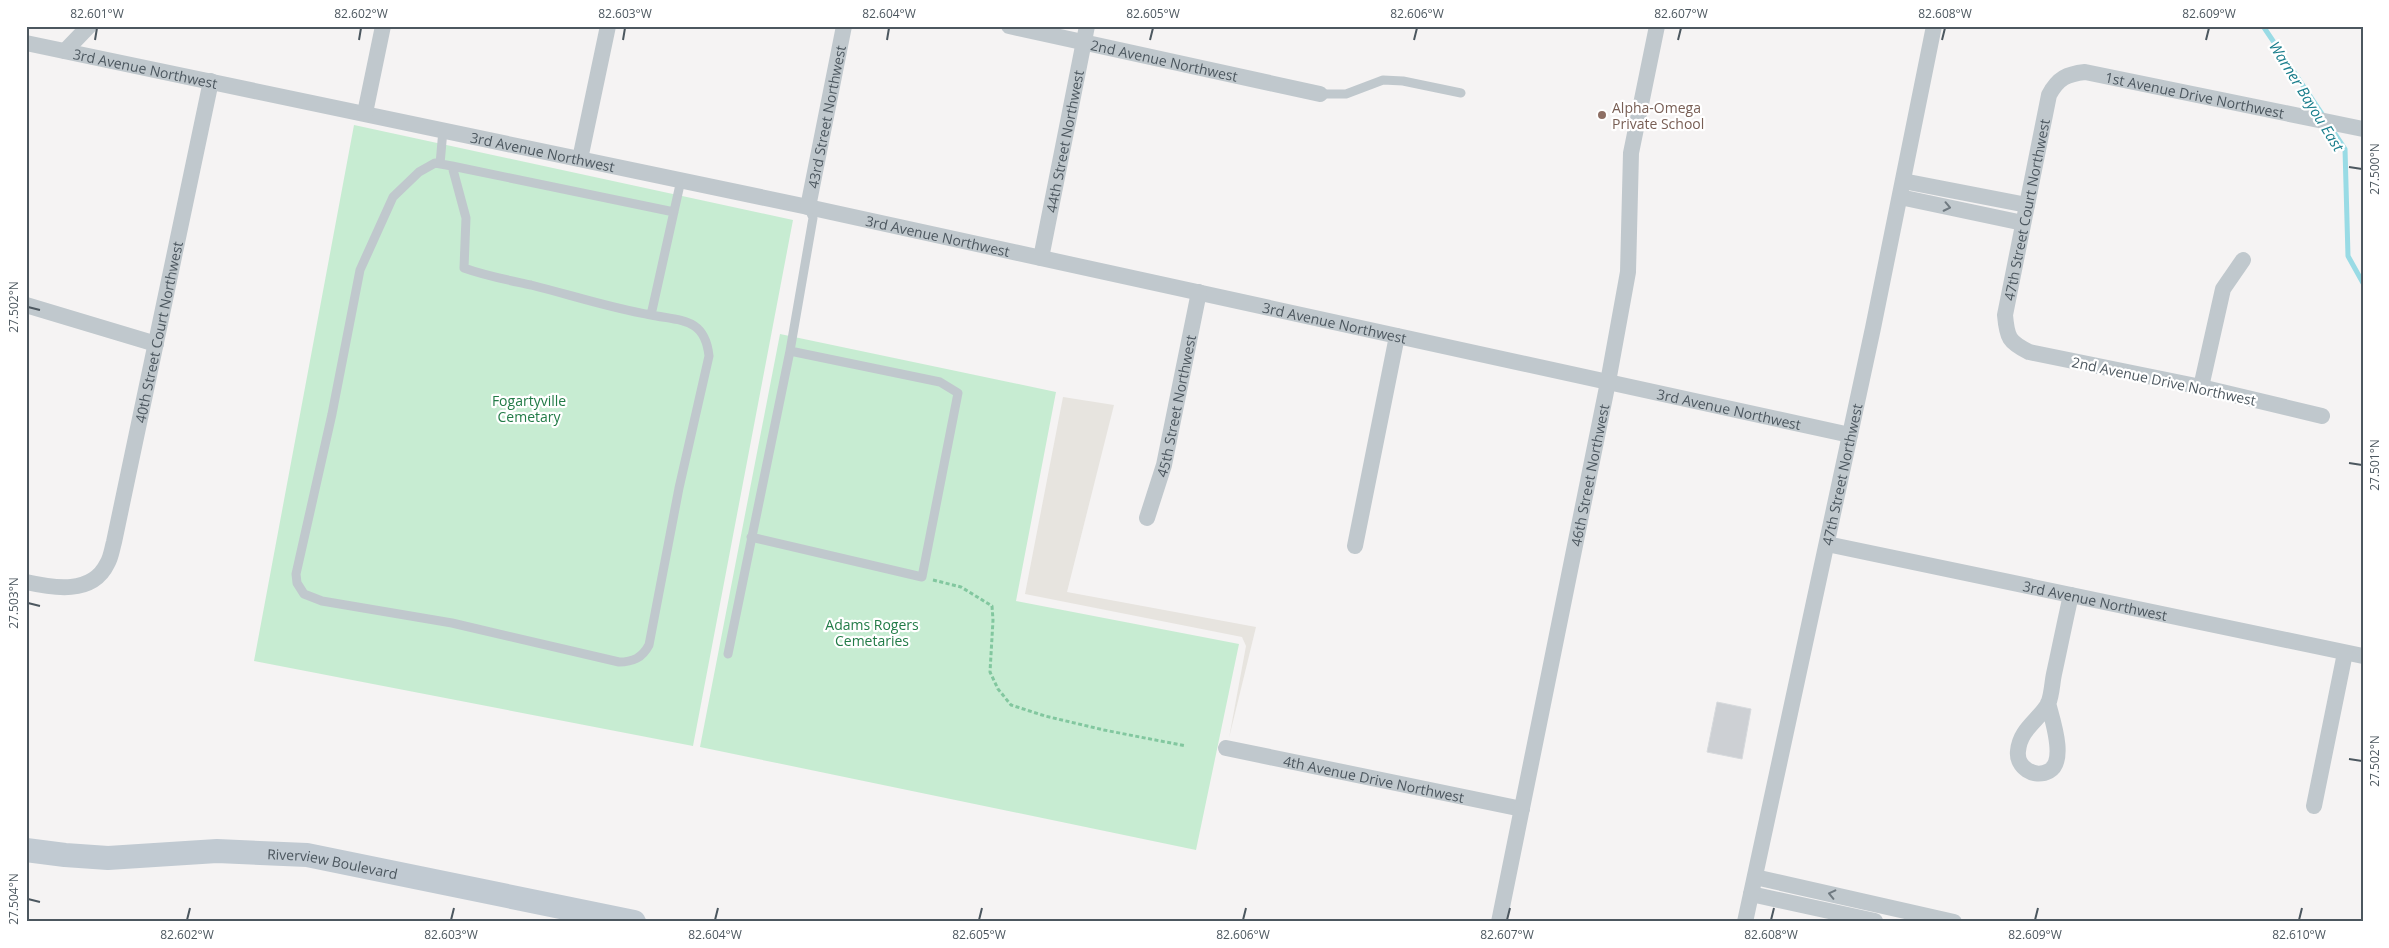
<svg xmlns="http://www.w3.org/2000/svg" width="2389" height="948" font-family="'Open Sans',sans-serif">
<rect width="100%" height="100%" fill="#f5f3f3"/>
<path fill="#e7e4df" d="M1063,397L1114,405L1067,592L1256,627L1229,738L1246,646L1242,637L1025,594Z"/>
<path fill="#c7ecd2" d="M354,125L793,220L693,746L254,661Z
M780,334L1056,392L1016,601L1239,644L1196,850L700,747Z"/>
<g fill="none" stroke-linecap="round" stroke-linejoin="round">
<path stroke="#99dbe5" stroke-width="5" d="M2263,26L2324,117
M2330,126L2345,149L2348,256L2363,283"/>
</g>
<path fill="#cdd0d4" stroke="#d7dadd" d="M1717,702L1751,709L1742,759L1707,752Z"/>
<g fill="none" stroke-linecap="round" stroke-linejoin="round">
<path stroke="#82c79f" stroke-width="3" stroke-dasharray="4 2.5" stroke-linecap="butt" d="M933,580L961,587L992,606L993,620L990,672L998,689L1011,705L1045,716L1104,730L1186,746"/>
<path stroke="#c0c8cd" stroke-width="9" d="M1320,94H1346L1383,80L1403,81L1461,93
M440,164L443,130
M452,166L674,212
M651,315C610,308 571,295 531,285C508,280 486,276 464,268L466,218L452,166L435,163L419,172L393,197L360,270L332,414L296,574L297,583L304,594L322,601L452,623L619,662C633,662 642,658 649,645L679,488L709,356C705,318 682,321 651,315L681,180
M751,537L922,577L958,393L940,382L790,351
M728,654L790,351L813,218L808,207"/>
<g stroke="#c0c8cd" stroke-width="16">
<path id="s1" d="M1009,26L1320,94"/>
<path id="s2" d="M26,43L808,207L1850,435"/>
<path d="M65,51L89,26"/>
<path d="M365,113L383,26"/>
<path d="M580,159L608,26"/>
<path d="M1903,181L2027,205"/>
<path d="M1900,197L2023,223"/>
<path id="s3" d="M808,207L844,26"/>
<path id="s4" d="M1041,258L1087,26"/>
<path d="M26,305L156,344"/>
<path d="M2201,387L2223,289L2243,260"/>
<path id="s5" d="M2322,416L2201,387L2029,352C2009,342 2007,338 2005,315L2049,95C2058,78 2067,74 2085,72L2363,129"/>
<path id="s6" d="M1147,518L1164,465L1199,292"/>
<path id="s7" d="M1827,544L2363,656"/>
<path d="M1355,546L1397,336"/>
<path id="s8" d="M26,582C53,588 92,595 107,564C111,558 112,549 114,542L211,81"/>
<path d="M2048,703C2052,719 2067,761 2049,771C2034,779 2016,767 2018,751C2020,729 2038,721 2048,704C2052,695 2052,683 2054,674C2060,647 2065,621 2071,595"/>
<path id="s9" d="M1226,748L1522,809"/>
<path d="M2314,806L2345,653"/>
<path d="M1755,877L1954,922"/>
<path d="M1751,894L1875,921"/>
<path id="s10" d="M1499,922L1608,382L1628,272L1631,153L1657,26"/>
<path id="s11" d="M1745,922L1873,328L1934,26"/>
</g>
<path stroke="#c1cad2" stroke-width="24" id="s12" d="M26,850L65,855L108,858L217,851L307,855L634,922"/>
</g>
<defs><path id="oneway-chevron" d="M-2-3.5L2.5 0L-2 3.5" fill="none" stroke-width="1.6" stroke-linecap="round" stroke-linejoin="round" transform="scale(1.25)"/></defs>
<g stroke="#6f7980">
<use href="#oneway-chevron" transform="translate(1947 207) rotate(12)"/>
<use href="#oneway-chevron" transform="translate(1832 894) rotate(-167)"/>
</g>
<path fill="none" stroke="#4c575f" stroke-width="2" d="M95,40L97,28M359,40L361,28M623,40L625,28M887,40L889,28M1150,40L1153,28M1414,40L1417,28M1678,40L1681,28M1942,40L1945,28M2206,40L2209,28M2349,167L2362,169M28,307L40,310M2349,463L2362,465M28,603L40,606M2349,759L2362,761M28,899L40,902M187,920L190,908M451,920L454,908M715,920L718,908M979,920L982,908M1243,920L1246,908M1507,920L1510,908M1771,920L1774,908M2035,920L2038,908M2299,920L2302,908"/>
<circle fill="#8d6e63" stroke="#fff" stroke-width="2" cx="1602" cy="115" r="5"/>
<g text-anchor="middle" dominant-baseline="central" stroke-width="4.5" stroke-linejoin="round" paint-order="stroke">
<g font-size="14" fill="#4c575f" stroke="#fff">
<text stroke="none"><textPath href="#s1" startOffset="159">2nd Avenue Northwest</textPath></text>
<text stroke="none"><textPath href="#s2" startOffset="122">3rd Avenue Northwest</textPath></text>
<text stroke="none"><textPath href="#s5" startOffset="729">1st Avenue Drive Northwest</textPath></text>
<text stroke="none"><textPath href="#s3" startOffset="92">43rd Street Northwest</textPath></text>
<text stroke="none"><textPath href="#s4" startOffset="119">44th Street Northwest</textPath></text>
<text stroke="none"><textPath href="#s2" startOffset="528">3rd Avenue Northwest</textPath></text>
<text stroke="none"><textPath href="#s5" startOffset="455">47th Street Court Northwest</textPath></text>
<text stroke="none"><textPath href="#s2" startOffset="932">3rd Avenue Northwest</textPath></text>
<text stroke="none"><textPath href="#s2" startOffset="1338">3rd Avenue Northwest</textPath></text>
<text stroke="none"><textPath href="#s8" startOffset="328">40th Street Court Northwest</textPath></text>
<text transform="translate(2164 381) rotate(12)">2nd Avenue Drive Northwest</text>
<text stroke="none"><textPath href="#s6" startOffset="116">45th Street Northwest</textPath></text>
<text stroke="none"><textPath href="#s2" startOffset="1742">3rd Avenue Northwest</textPath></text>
<text stroke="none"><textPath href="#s11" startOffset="458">47th Street Northwest</textPath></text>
<text stroke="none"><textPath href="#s10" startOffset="456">46th Street Northwest</textPath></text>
<text stroke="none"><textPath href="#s7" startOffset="274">3rd Avenue Northwest</textPath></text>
<text stroke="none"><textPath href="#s9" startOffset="151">4th Avenue Drive Northwest</textPath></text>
<text stroke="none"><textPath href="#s12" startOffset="308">Riverview Boulevard</textPath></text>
</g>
<g font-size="14" fill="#785e54" stroke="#fff" text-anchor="start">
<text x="1612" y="107">Alpha-Omega<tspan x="1612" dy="16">Private School</tspan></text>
</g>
<g font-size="14" fill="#227b47" stroke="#fff">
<text x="529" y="400">Fogartyville<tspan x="529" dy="16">Cemetary</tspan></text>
<text x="872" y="624">Adams Rogers<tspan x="872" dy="16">Cemetaries</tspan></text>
</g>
<g font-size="15" font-style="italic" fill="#1a7e8c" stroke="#fff">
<text transform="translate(2307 96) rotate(58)">Warner Bayou East</text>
</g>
</g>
<rect width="2389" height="948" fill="none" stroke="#ffffff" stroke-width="55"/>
<rect x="28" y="28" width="2334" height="892" fill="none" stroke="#4c575f" stroke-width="2"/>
<g font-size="12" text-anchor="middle" fill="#4c575f">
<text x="97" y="18">82.601°W</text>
<text x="361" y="18">82.602°W</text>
<text x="625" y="18">82.603°W</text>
<text x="889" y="18">82.604°W</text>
<text x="1153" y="18">82.605°W</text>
<text x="1417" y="18">82.606°W</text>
<text x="1681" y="18">82.607°W</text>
<text x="1945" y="18">82.608°W</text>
<text x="2209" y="18">82.609°W</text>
<text transform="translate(2375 169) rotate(-90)" y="4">27.500°N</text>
<text transform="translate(14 307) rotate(-90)" y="4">27.502°N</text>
<text transform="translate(2375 465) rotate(-90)" y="4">27.501°N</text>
<text transform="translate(14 603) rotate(-90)" y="4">27.503°N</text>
<text transform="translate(2375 761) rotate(-90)" y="4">27.502°N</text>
<text transform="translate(14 899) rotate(-90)" y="4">27.504°N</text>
<text x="187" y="939">82.602°W</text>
<text x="451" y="939">82.603°W</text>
<text x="715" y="939">82.604°W</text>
<text x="979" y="939">82.605°W</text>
<text x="1243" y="939">82.606°W</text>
<text x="1507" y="939">82.607°W</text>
<text x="1771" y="939">82.608°W</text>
<text x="2035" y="939">82.609°W</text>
<text x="2299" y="939">82.610°W</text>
</g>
</svg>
